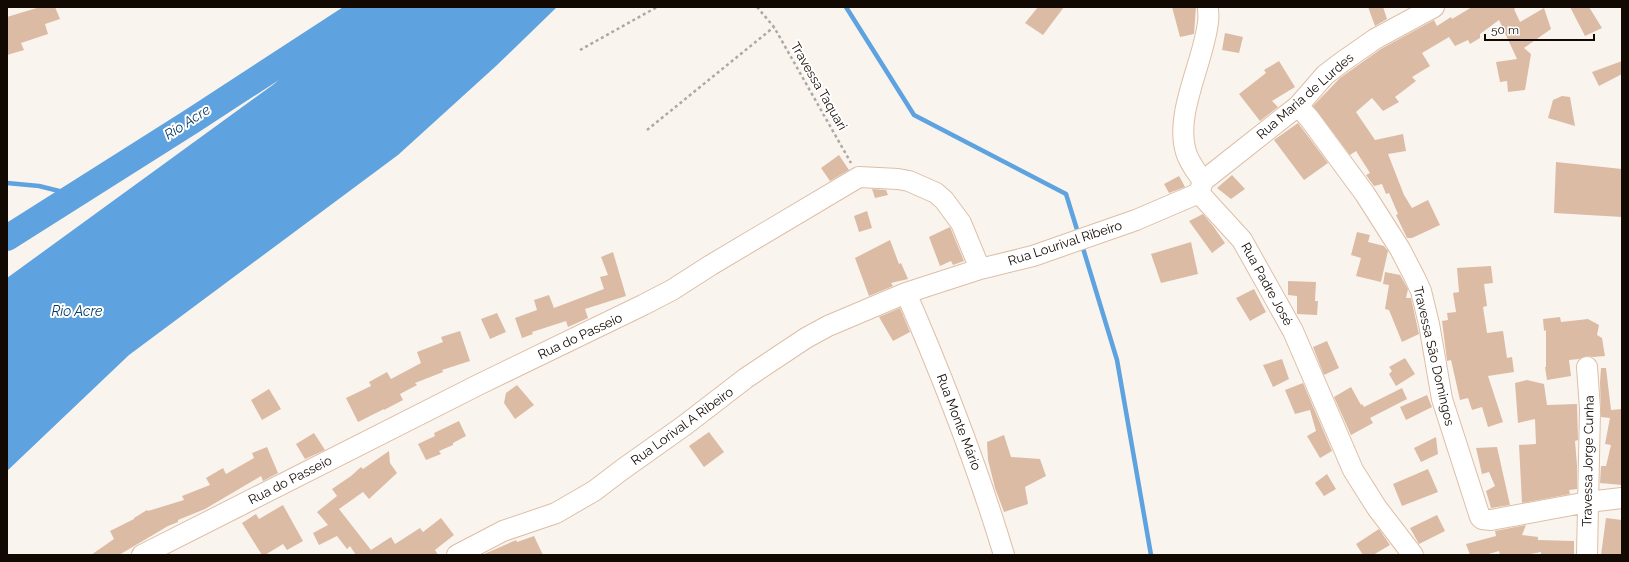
<svg xmlns="http://www.w3.org/2000/svg" width="1629" height="562" font-family="Raleway,sans-serif">
<rect width="100%" height="100%" fill="#faf4ef"/>
<path fill="#5ea3df" d="M362,7H557L496,66L398,155L129,355L7,471V278L274,84Z"/>
<g fill="none" stroke-linecap="round" stroke-linejoin="round">
<path stroke="#5ea3df" stroke-width="4.5" d="M846,7L914,115L1066,194L1079,236
M7,183L39,186L75,195
M1082,245L1117,360L1151,555"/>
<path stroke="#5ea3df" stroke-width="26" d="M7,238L192,121L367,7"/>
</g>
<path fill="#dbbba3" d="M40,7H55L60,19L45,24L48,34L21,43L24,50L7,55V17Z
M1038,7H1064L1043,35L1025,23Z
M1172,7H1196L1194,34L1180,37Z
M1368,7H1383L1387,19L1375,26Z
M1472,7H1517L1514,9L1520,22L1544,8L1551,29L1524,48L1531,54L1525,90L1508,92L1507,81L1500,82L1496,62L1517,59L1499,20L1480,34V38L1470,44L1468,40L1455,46L1449,37L1422,53L1430,66L1412,77L1416,81L1395,97L1399,102L1383,111L1372,98L1356,112L1375,140L1403,134L1406,151L1388,154L1404,195L1412,208L1428,200L1440,225L1412,238H1407L1396,215L1398,214L1389,193L1386,194L1382,184L1374,186L1366,175L1370,173L1356,151L1350,155L1313,106L1340,78L1381,49L1434,20L1437,26L1451,17L1452,19Z
M1570,7H1589L1602,28L1585,36Z
M1225,33L1243,37L1239,53L1222,50Z
M1279,61L1295,87L1272,101L1278,107L1260,121L1239,94L1266,73L1264,70Z
M1622,61V74L1599,86L1592,72Z
M1562,96L1570,97L1575,126L1548,118L1553,100Z
M1298,123L1328,163L1304,180L1274,140Z
M839,155L849,170L830,181L821,168Z
M1556,162L1622,169V217L1554,213Z
M1232,175L1245,189L1231,199L1217,188Z
M1179,176L1185,187L1169,193L1164,184Z
M872,189L886,190L888,195L875,198Z
M867,211L872,228L859,232L854,216Z
M1203,214L1213,226L1225,243L1212,253L1189,221Z
M950,227L964,261L953,265L951,261L940,266L929,237Z
M1357,232L1370,235L1368,242L1384,246L1388,251L1381,282L1356,276L1361,258L1351,255Z
M890,240L899,264L901,263L908,279L891,283L893,286L869,296L855,258Z
M1191,242L1198,274L1161,283L1151,254Z
M613,252L626,296L585,309L588,318L568,327L566,321L532,332L533,334L522,338L515,318L537,310L534,300L549,295L554,308L604,289L600,277L608,275L601,257Z
M1491,266L1493,283L1484,284L1487,306L1483,307L1487,333L1503,331L1507,358L1512,357L1514,372L1488,376L1503,422L1488,427L1482,407L1472,410L1468,398L1460,400L1451,360L1447,361L1442,321L1448,320L1447,313L1456,312L1453,293L1459,292L1457,268Z
M1385,272L1400,275L1408,289L1406,298H1411L1419,334L1402,342L1389,310L1385,309L1389,285L1383,284Z
M1288,281L1316,282L1315,301H1318L1317,315L1297,314V296L1288,295Z
M1254,289L1266,312L1250,321L1236,298Z
M900,308L910,332L893,341L879,317Z
M497,313L506,332L490,339L481,319Z
M1560,317L1561,322L1588,319L1599,325L1597,335L1602,338L1605,356L1593,357L1586,356L1579,359L1569,360L1571,376L1547,380L1545,367H1546V330L1544,331L1543,319Z
M460,331L470,361L442,370L443,372L415,383L417,385L400,394L403,400L384,410V409L358,422L346,398L371,386L369,382L387,372L391,379L421,363L417,352L443,342L441,337Z
M1327,341L1339,368L1324,375L1313,347Z
M1405,358L1415,374L1396,386L1389,374L1392,371L1389,367Z
M1282,359L1289,379L1273,387L1263,365Z
M1601,368H1606L1611,410L1622,409V485L1600,483L1601,466H1606L1611,445L1605,444L1610,418L1601,417L1600,382Z
M1527,380L1544,384L1547,405L1577,404L1578,440L1575,441L1577,465V489L1569,490L1570,494L1522,503L1519,445L1536,444L1535,419L1518,423L1515,383Z
M1303,383L1332,451L1320,458L1307,436L1316,431L1310,410L1295,414L1285,390Z
M517,385L534,405L515,419L504,403L506,393Z
M1351,387L1361,405L1362,404L1364,407L1402,388L1407,399L1370,418L1373,423L1351,435L1334,397Z
M269,389L281,409L262,420L251,400Z
M1427,395L1432,407L1406,420L1400,407Z
M459,421L466,436L453,443V445L439,451L441,454L426,460L418,444L435,436L434,433Z
M709,432L724,452L704,467L689,446Z
M314,433L325,450L305,459L296,444Z
M1004,435L1011,457L1040,459L1046,476L1025,487L1028,504L1004,512L995,488L988,460L987,442Z
M1436,437L1438,454L1421,462L1414,448Z
M267,447L278,473L263,481L261,476L205,509L178,520V522L168,526L119,555H91L114,539L110,531L134,519V518L147,510L148,511L184,500L182,496L210,485L206,478L223,468L226,474L254,458L252,453Z
M1497,447L1510,505L1491,508L1486,491L1495,486L1489,472L1482,474L1476,448Z
M389,451L390,463L397,473L369,499L363,492L339,509L371,550L391,537L395,544L420,528L423,532L441,518L454,535L435,550L438,555H356L350,546L347,549L337,536L319,545L313,533L328,525L317,512L337,496L332,489L351,476L361,467L363,469Z
M1428,469L1438,492L1402,506L1393,484Z
M1327,474L1336,489L1324,496L1315,483Z
M283,505L303,541L287,550L283,544L265,555H262L242,523L256,514L259,519Z
M1437,515L1445,531L1419,544L1410,528Z
M1606,518L1622,520V555H1601Z
M1526,525L1522,535L1538,537V540L1574,541V555H1541V552L1525,555H1500L1499,551L1485,555H1470L1466,544L1496,536L1495,531Z
M1379,529L1390,545L1373,555H1363L1356,544Z
M534,536L543,555H482L516,540L517,542Z"/>
<g fill="none" stroke-linecap="round" stroke-linejoin="round">
<defs>
<path id="minor" d="M1298,106L1309,118L1365,194L1400,249L1415,278L1421,291L1429,324L1442,399L1480,517L1482,519L1491,520L1588,502L1622,498
M1203,181L1199,193L1242,240L1293,331L1353,470L1377,508L1413,555
M1203,181L1298,106L1325,75L1342,62L1375,39L1434,7
M1203,181C1197,172 1189,163 1186,152C1174,114 1204,61 1208,22C1209,17 1208,12 1208,7
M906,293C943,378 977,465 1004,555
M142,555L480,384L643,305L672,290L711,265L859,177L898,179L909,181L936,193L944,200L961,223L980,269
M457,555L503,531L556,513L594,491L623,469L685,425L746,378L806,338L828,326L906,293L980,269L1033,256L1136,220L1199,193
M1587,555L1590,409L1587,367"/>
</defs>
<use href="#minor" stroke="#debea5" stroke-width="22"/>
<path stroke="#afa8a2" stroke-width="2.5" stroke-dasharray="3 3" stroke-linecap="butt" d="M757,7L774,27L851,163
M580,50L657,7
M647,130L774,27"/>
<use href="#minor" stroke="#fff" stroke-width="20"/>
</g>
<g text-anchor="middle" dominant-baseline="central" stroke-width="4" stroke-linejoin="round" paint-order="stroke">
<g font-size="13" fill="#130903" stroke="#fff">
<text transform="translate(819 86) rotate(60)">Travessa Taquari</text>
<text transform="translate(1305 96) rotate(-41)">Rua Maria de Lurdes</text>
<text transform="translate(1065 243) rotate(-18)">Rua Lourival Ribeiro</text>
<text transform="translate(1267 284) rotate(61)">Rua Padre José</text>
<text transform="translate(580 336) rotate(-25)">Rua do Passeio</text>
<text transform="translate(1434 356) rotate(77)">Travessa São Domingos</text>
<text transform="translate(959 422) rotate(69)">Rua Monte Mário</text>
<text transform="translate(682 426) rotate(-36)">Rua Lorival A Ribeiro</text>
<text transform="translate(1588 461) rotate(-89)">Travessa Jorge Cunha</text>
<text transform="translate(290 480) rotate(-27)">Rua do Passeio</text>
</g>
<g font-size="14" font-style="italic" fill="#073d64" stroke="#fff">
<text transform="translate(187 122) rotate(-33)">Río Acre</text>
<text x="77" y="311">Rio Acre</text>
</g>
</g>
<rect width="1629" height="562" fill="none" stroke="#130903" stroke-width="16"/>
<path d="M1485 34v6h109v-6" fill="none" stroke="#130903" stroke-width="2"/>
<text x="1491" y="34" font-size="12" fill="#130903" stroke="#ffffff" stroke-width="3" paint-order="stroke">50 m</text>
</svg>
